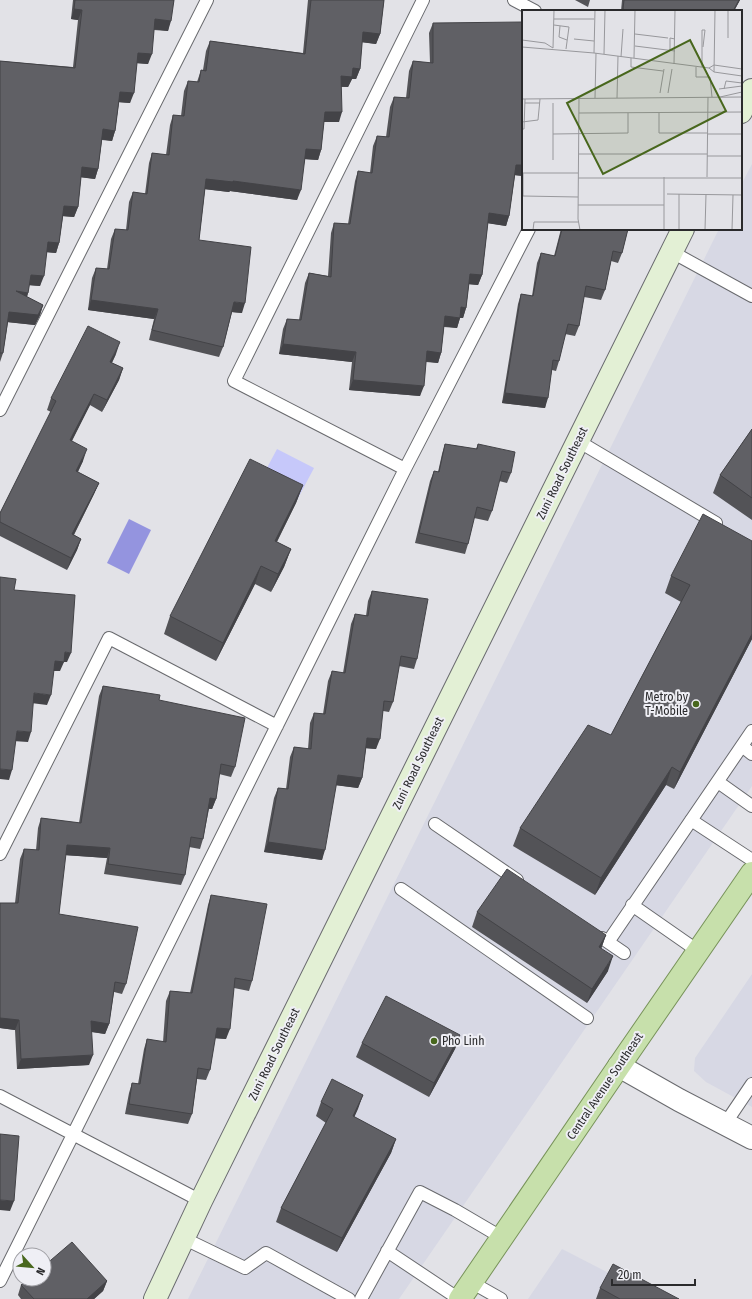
<svg xmlns="http://www.w3.org/2000/svg" width="752" height="1299" font-family="'Fira Sans Condensed',sans-serif">
<rect width="100%" height="100%" fill="#e2e2e7"/>
<path fill="#d7d8e4" d="M752,164V786L399,1299H188L719,229H741V185Z
M752,974V1107L706,1082L694,1071L695,1058Z
M562,1249L570,1253L659,1299H528Z"/>
<path fill="#c6c8fa" d="M277,449L314,468L296,502L259,483Z"/>
<path fill="#9494df" d="M129,519L151,530L129,574L107,563Z"/>
<g fill="none" stroke-linecap="round" stroke-linejoin="round">
<defs>
<path id="lane" d="M514,0L535,11
M672,252L752,296
M0,410L207,0
M578,441L716,523
M405,469L234,381L423,0
M742,746L752,754
M718,782L752,806
M691,820L752,860
M435,824L517,880
M0,854L109,638L277,726
M401,889L587,1018
M632,905L698,951
M602,938L624,953
M608,942L752,731
M0,1096L201,1201
M725,1124L752,1084
M183,1238L245,1268L266,1253L349,1299
M387,1251L459,1299
M0,1281L405,469L529,229
M471,1282L501,1299
M361,1299L420,1192L455,1210L501,1237"/>
<path id="street" d="M619,1066L679,1100L752,1138"/>
<path id="secondary" d="M741,112L752,90
M155,1299L201,1201L683,229"/>
<path id="primary" d="M460,1299L619,1066L752,873"/>
</defs>
<use href="#lane" stroke="#696a6e" stroke-width="14"/>
<use href="#street" stroke="#696a6e" stroke-width="24"/>
<use href="#secondary" stroke="#696a6e" stroke-width="24"/>
<use href="#primary" stroke="#78935a" stroke-width="24"/>
<use href="#lane" stroke="#fff" stroke-width="12"/>
<use href="#street" stroke="#fff" stroke-width="22"/>
<use href="#secondary" stroke="#e3f0d5" stroke-width="22"/>
<use href="#primary" stroke="#c7e0ab" stroke-width="22"/>
</g>
<path fill="#535357" d="M73,0H174L168,31L154,30L148,64L137,63L130,103L119,102L115,131L112,141L102,140L98,169L95,179L81,177L78,207L74,217L63,216L59,243L56,253L47,252L40,286L29,285L28,293L27,297L43,305L40,315L35,325L8,322L3,353L0,362V61L73,67L78,20L71,19Z
M308,0H384L380,34L376,44L362,42L360,69L356,79H352L348,87H341L339,122H324L321,150L318,160L305,159L297,200L230,191L229,192L205,189L199,240L242,313L232,312L223,347L219,357L149,340L154,319L88,310L92,278L96,268L107,269L111,239L115,229L126,230L129,202L133,192L145,194L149,163L152,153L166,155L170,125L173,115L181,116L184,91L188,81L197,82L201,70H203L206,51L210,41L303,53Z
M575,0H590L588,7Z
M622,0H740L734,11H621Z
M433,23L523,176L515,175L509,216L506,226L488,223L482,275L478,285L469,284L466,308L463,318H460L457,328L444,327L441,353L438,363L426,362L420,396L349,390L352,362L279,354L283,329L287,319L299,320L305,283L309,273L328,276L331,233L334,223L348,224L355,181L358,171L370,173L373,146L377,136L386,137L390,107L394,97L406,98L409,71L413,61L430,63L429,33Z
M561,229H628L622,253L618,263L611,261L605,290L601,300L584,297L579,326L575,336L565,334L559,361L556,371L552,370L545,408L502,403L518,304L521,294L532,296L537,263L541,253L554,256Z
M116,354L112,363L123,368L119,380L102,412L90,405L72,441L83,461L78,472L99,483L94,494L74,535L81,539L77,550L67,570L0,536V513L51,412L47,410L51,398Z
M752,429V520L713,493L720,475Z
M445,444L476,449L478,444L511,473L507,483L499,481L492,511L488,521L474,518L468,544L465,554L415,543L430,481L434,471L438,472L442,454Z
M303,485L296,503L277,542L291,549L284,567L271,592L255,584L216,661L164,634L170,616Z
M752,541V639L674,789L666,785L595,895L513,846L520,828L611,735L681,602L665,593L671,576Z
M372,591L417,659L414,669L399,666L393,702L389,712L383,711L376,749L366,748L362,778L358,788L336,785L322,860L264,852L274,798L278,788L286,789L290,757L294,747L308,749L310,723L314,713L323,714L328,681L332,671L343,673L351,624L355,614L366,616L368,601Z
M103,686L159,700L235,767L231,777L219,774L216,799L212,809H209L203,839L200,849L189,847L185,875L181,885L104,874L107,858L65,855L59,914L126,984L122,994L114,992L109,1024L105,1034L91,1032L89,1065L17,1069L15,1030L0,1028V903H15L20,859L24,849L36,850L38,828L41,818L79,823L99,696Z
M211,895L252,981L249,991L234,988L226,1039L215,1038L210,1070L206,1080L197,1079L192,1114L188,1124L125,1114L129,1093L132,1083L138,1084L144,1049L147,1039L163,1042L166,1001L170,991L190,993L208,905Z
M477,912L606,935L601,949L608,971L587,1003L472,927Z
M460,1035L455,1049L429,1097L356,1057L362,1043Z
M363,1095L354,1117L396,1139L391,1153L337,1252L276,1222L281,1208L326,1123L316,1116L321,1102Z
M107,1281L103,1291L94,1299H21L18,1295L21,1285Z
M600,1288L679,1299H596Z"/>
<path fill="#434347" d="M739,0H740L734,11H733Z
M74,9L82,10L78,20L71,19Z
M155,19L171,21L168,31L152,29Z
M363,32L380,34L376,44L360,42Z
M138,53L152,54L148,64L134,63Z
M353,68L360,69L356,79H352L348,87L337,86L341,76Z
M120,92L134,93L130,103L116,102Z
M325,112H342L339,122H321Z
M103,129L115,131L112,141L99,139Z
M306,149L321,150L318,160L303,159Z
M516,165H523V176L513,175Z
M82,167L98,169L95,179L78,177Z
M206,179L233,181L301,190L297,200L230,191L229,192L203,189Z
M64,206L78,207L74,217L61,216Z
M489,213L509,216L506,226L486,223Z
M48,242L59,243L56,253L44,252Z
M470,274L482,275L478,285L466,284Z
M31,275L44,276L40,286L27,285Z
M16,291L28,293L25,303Z
M91,300L158,309L154,319L88,310Z
M234,302L245,303L242,313L231,312Z
M43,305L40,315L35,325L6,322L9,312Z
M461,307L466,308L463,318L457,317Z
M445,316L460,318L457,328L442,326Z
M120,342L116,354L106,374L110,362Z
M283,344L356,352L352,362L279,354Z
M427,351L441,353L438,363L423,361Z
M123,368L119,380L102,412L107,400Z
M353,380L424,386L420,396L349,390Z
M505,393L548,398L545,408L502,403Z
M94,394L90,405L66,452L70,440Z
M87,449L83,461L72,483L76,471Z
M99,483L94,494L68,546L72,534Z
M303,485L296,503L268,559L275,541Z
M81,539L77,550L67,570L71,558Z
M291,549L284,567L271,592L278,574Z
M261,566L255,584L216,661L223,643Z
M752,634V639L674,789L680,772Z
M65,652L71,653L67,662H64L60,671H52L55,661Z
M34,693L51,695L47,705L31,703Z
M17,731L31,732L28,742L13,741Z
M367,738L380,739L376,749L363,748Z
M672,767L666,785L595,895L601,878Z
M0,769L12,770L9,780L0,779Z
M338,775L362,778L358,788L334,785Z
M210,798L216,799L212,809L207,808Z
M268,842L325,850L322,860L264,852Z
M67,845L110,848L107,858L63,855Z
M606,935L601,949L599,947Z
M613,956L608,971L587,1003L592,989Z
M0,1018L19,1020L15,1030L0,1028Z
M91,1021L109,1024L105,1034L87,1031Z
M217,1028L230,1029L226,1039L213,1038Z
M460,1035L455,1049L429,1097L434,1083Z
M93,1055L89,1065L17,1069L21,1059Z
M363,1095L358,1109L348,1131L353,1116Z
M396,1139L391,1153L337,1252L342,1238Z
M0,1200L14,1201L10,1211L0,1210Z
M107,1281L103,1291L94,1299H87Z"/>
<path fill="#606065" stroke="#434347" d="M75,0H174L171,21L155,19L152,54L138,53L134,93L120,92L115,131L103,129L98,169L82,167L78,207L64,206L59,243L48,242L44,276L31,275L28,293L16,291L43,305L38,315L9,312L3,353H0V61L75,68L82,10L74,9Z
M311,0H384L380,34L363,32L360,69L353,68L352,77L341,76L342,112H325L321,150L306,149L301,190L233,181V182L206,179L199,240L251,247L245,303L234,302L223,347L152,330L158,309L91,300L96,268L109,269L115,229L128,230L133,192L147,194L152,153L169,155L173,115L184,116L188,81L199,82L201,70L206,71L210,41L305,54Z
M624,0H739L733,11H627L623,9Z
M523,22V165H516L509,216L489,213L482,275L470,274L466,308L461,307L460,318L445,316L441,353L427,351L424,386L353,380L356,352L283,344L287,319L301,320L309,273L331,277L334,223L350,224L358,171L372,173L377,136L389,137L394,97L409,98L413,61L433,63V23Z
M562,229H628L622,253L613,251L605,290L586,286L579,326L568,324L559,361L553,360L548,398L505,393L521,294L533,296L541,253L555,256Z
M88,326L120,342L110,362L123,368L107,400L94,394L70,440L87,449L76,471L99,483L72,534L81,539L71,558L0,522V513L56,401L51,398Z
M752,429V498L720,475Z
M445,444L477,449L478,444L515,452L511,473L502,471L492,511L477,507L468,544L419,533L434,471L439,472Z
M250,459L303,485L275,541L291,549L278,574L261,566L223,643L170,616Z
M703,514L752,541V634L680,772L672,767L601,878L520,828L588,725L611,735L690,585L671,576Z
M0,577L16,579L14,590L75,595L71,653L65,652L64,662L55,661L51,695L34,693L31,732L17,731L12,770L0,769Z
M372,591L428,599L417,659L401,656L393,702L384,701L380,739L367,738L362,778L338,775L325,850L268,842L278,788L288,789L294,747L311,749L314,713L325,714L332,671L345,673L355,614L368,616Z
M103,686L160,695L159,700L245,718L235,767L221,764L216,799L210,798L203,839L191,837L185,875L108,864L110,848L67,845L59,914L138,927L126,984L115,982L109,1024L91,1021L93,1055L21,1059L19,1020L0,1018V903H18L24,849L39,850L41,818L81,823Z
M507,869L606,935L599,947L613,956L592,989L477,912Z
M211,895L267,904L252,981L235,978L230,1029L217,1028L210,1070L198,1068L192,1114L129,1104L132,1083L140,1084L147,1039L166,1042L170,991L192,993Z
M386,996L460,1035L434,1083L362,1043Z
M332,1079L363,1095L353,1116L396,1139L342,1238L281,1208L333,1109L321,1102Z
M0,1134L19,1136L14,1201L0,1200Z
M72,1242L107,1281L87,1299H34L21,1285L28,1279H44V1266Z
M613,1264L679,1299H620L600,1288Z"/>
<g fill="#48671d" stroke="#efeff5" stroke-width="1.5">
<circle cx="696" cy="704" r="4"/>
<circle cx="434" cy="1041" r="4"/>
</g>
<g text-anchor="middle" dominant-baseline="central" stroke-width="4" stroke-linejoin="round" paint-order="stroke">
<g font-size="12" fill="#2a2a2c" stroke="#efeff5">
<text transform="translate(562 473) rotate(-64)">Zuni Road Southeast</text>
<text transform="translate(418 763) rotate(-64)">Zuni Road Southeast</text>
<text transform="translate(274 1054) rotate(-64)">Zuni Road Southeast</text>
<text transform="translate(605 1086) rotate(-56)">Central Avenue Southeast</text>
</g>
<g font-size="12" fill="#2a2a2c" stroke="#efeff5" text-anchor="end">
<text x="688" y="697">Metro by<tspan x="688" dy="14">T-Mobile</tspan></text>
<text x="442" y="1041" text-anchor="start">Pho Linh</text>
</g>
</g>
<g transform="translate(522 10)">
<rect width="220" height="220" fill="#e2e2e7"/>
<path fill="none" stroke="#98989c" stroke-width="1" d="M32,9H72M32,15L47,17L44,39M38,16L37,27L45,30M113,24L146,28M206,28V0M52,29L72,31M0,30L23,33L31,38M113,36L153,41M0,37L72,43L187,58L192,62L220,66M31,38L32,0M148,40V28L153,29M72,43L73,0M82,44L83,0M99,47L101,19M109,48V57L141,61M112,48L113,0M152,54L153,0M174,57V67H188L190,87M180,57V20H183L181,37M187,58L192,55L220,59M192,62L193,0M197,79L220,76M202,79L204,71L220,73M138,83L142,59M146,83L150,59M198,87L220,82M57,88L56,209L58,220M73,88L74,43M95,88L96,46M0,89L220,87M3,93H18M57,103L220,102M137,103V123H185M0,112L16,110L18,89M0,119H2L3,89M31,124L106,123V103M185,124H220M56,144H185M185,146H220M31,150V93M185,167L186,87M56,168H220M145,184L220,185M157,184V220M56,187L1,186V163H56M56,195H142M11,220L12,212H56M142,220V167M183,220L184,184M210,220L211,185"/>
<path fill="#48671d" fill-opacity="0.15" stroke="#48671d" stroke-width="2" d="M168,30L204,101L81,164L45,93Z"/>
<rect width="220" height="220" fill="none" stroke="#2a2a2c" stroke-width="2"/>
</g>
<g transform="translate(32 1267) rotate(117)"><circle r="19" fill="#efeff5" stroke="#a0a0a5"/>
<path d="M0-3L7 15L0 10L-7 15Z" fill="#48671d"/>
<text y="-6" font-size="11" font-weight="bold" text-anchor="middle" fill="#2a2a2c">N</text>
</g>
<path d="M612 1279v6h83v-6" fill="none" stroke="#2a2a2c" stroke-width="2"/>
<text x="618" y="1279" font-size="12" fill="#2a2a2c" stroke="#efeff5" stroke-width="3" paint-order="stroke">20 m</text>
</svg>
